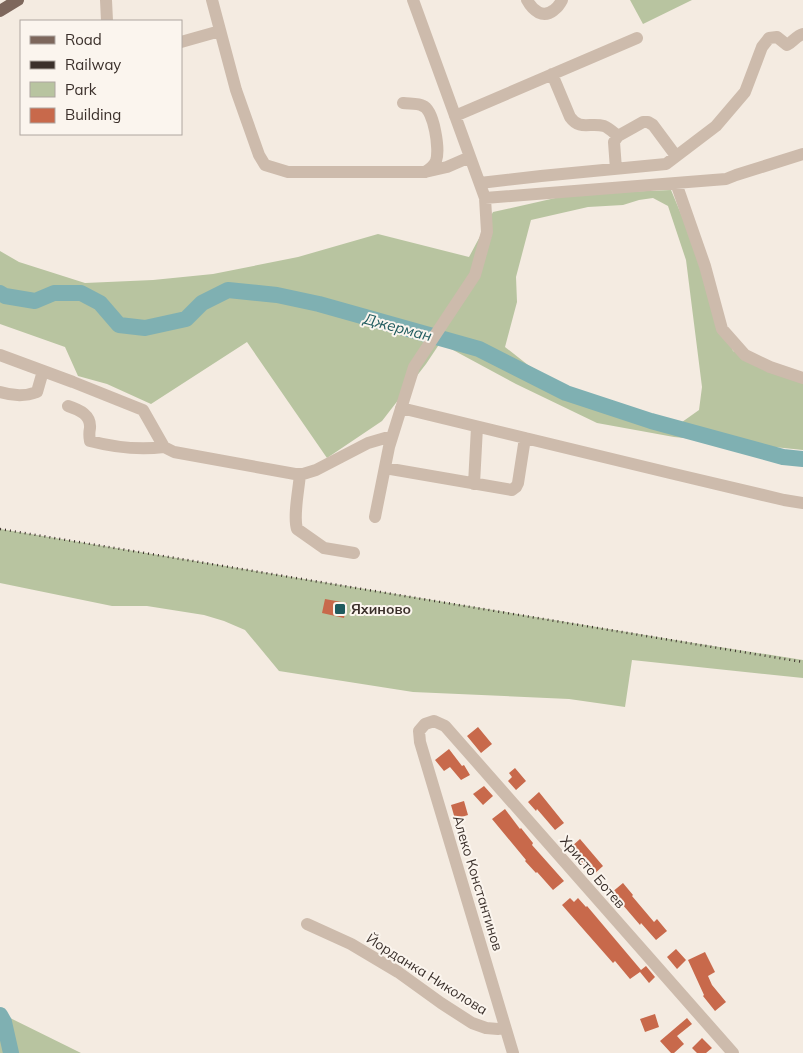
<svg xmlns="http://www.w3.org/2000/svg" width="803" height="1053" font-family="Mulish,sans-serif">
<rect width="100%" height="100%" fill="#f4ebe1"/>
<path fill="#b8c4a0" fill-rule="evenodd" d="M630,0H692L643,24Z
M671,190L709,281L733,351L793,379L803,380V450L674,437L597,423L516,384L440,343L426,364L382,421L327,458L247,342L151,404L107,384L78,376L65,347L0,324V251L19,262L85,283L153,280L213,274L298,257L378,234L469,257L493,212L573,194ZM653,198L668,206L686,260L702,387L699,410L675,427L574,392L528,365L505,347L517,302L516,277L531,220L588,207L623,205L639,200Z
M0,529L694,643L803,660V678L632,660L625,707L569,699L413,692L279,671L245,630L224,621L204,615L147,606H112L0,583Z
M0,1013L81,1053H0Z"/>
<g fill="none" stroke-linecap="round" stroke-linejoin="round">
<path stroke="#7fb0b2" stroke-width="16" d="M0,293L5,296L35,301L54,293H81L100,303L119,325L145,328L186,319L202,303L228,290L277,295L319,304L479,349L566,393L651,421L783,457L803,459
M0,1015L4,1022L11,1053"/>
</g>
<path fill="#c8694b" d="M325,599L347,603L344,618L322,613Z
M478,727L492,744L481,753L467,736Z
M449,749L462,766L464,765L470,775L461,780L450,767L444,771L435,760Z
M515,768L526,781L516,790L508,781L512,777L509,773Z
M484,786L493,796L483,805L473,794Z
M539,792L564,823L555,830L537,809L536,811L528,802Z
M464,801L468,815L455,819L451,805Z
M505,809L520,829L521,828L533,843L532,845L564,881L553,890L537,872L536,873L525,861L526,860L492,819Z
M580,839L603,866L592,876L570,848Z
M623,883L633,895L632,896L654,922L657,919L667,931L656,940L641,923L640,925L622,904L621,905L611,893Z
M570,898L574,902L578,898L586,907L587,906L641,970L646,966L655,977L649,983L640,972L630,979L615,961L613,963L562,905Z
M676,949L686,960L677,969L667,957Z
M705,952L715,972L708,976L712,985L726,1002L715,1011L703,996L704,995L688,960Z
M655,1014L659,1027L645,1032L640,1019Z
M687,1018L692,1024L677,1036L684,1044L674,1053H671L660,1041Z
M702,1038L712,1048L706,1053H697L692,1048Z"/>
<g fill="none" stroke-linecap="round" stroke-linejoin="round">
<path stroke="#cdbbac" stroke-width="12" d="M106,0L107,21
M212,0L236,90L259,155L265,165L288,172H425L447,167L470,157
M527,0C533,11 543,19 554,10C558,7 560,4 562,0
M181,42L220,31
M552,74L570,117C580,131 590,122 604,126C609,128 613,132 618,136
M403,103C409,104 418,103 423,106C434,110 440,150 436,161C434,166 430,169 425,172
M455,116L637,38
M616,169L614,142L618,136L643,122H648L653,125L676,156
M480,183L541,176L666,164L716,126L745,92L762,47L769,38L777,37L787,45C793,42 796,36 803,34
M676,183L705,266L722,329L745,355L770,367L803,378
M485,198L726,179L736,175L803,154
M0,355L73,382L143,410L164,447L174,452L295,474H303L316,470L368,443L392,436
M0,392C13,396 24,397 37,392L43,371
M68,406C80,410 91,415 90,428C89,433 89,436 90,441C113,447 140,450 164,447
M401,408L670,473L784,500L803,503
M385,468L512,490L516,487L518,483L525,438
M300,474C299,488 293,516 297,529L324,548L354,553
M474,484L477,427
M375,517L389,447L414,367L475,275L487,232L485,198L413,0
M307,924L351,944L398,972L441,1003L472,1023L486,1028L498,1029L505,1027
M513,1053L420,742L419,731L425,724L434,721L445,726L733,1053"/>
<path stroke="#7d675c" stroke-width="12" d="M0,11L18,0"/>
<path stroke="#3b302b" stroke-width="2.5" stroke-dasharray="1 4" stroke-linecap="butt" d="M0,529L803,662"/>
</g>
<rect fill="#1f5a5e" stroke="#fbf5ee" stroke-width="2" x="334" y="603" width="12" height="12" rx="2.5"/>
<g text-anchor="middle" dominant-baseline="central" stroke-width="4" stroke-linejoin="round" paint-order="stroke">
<g font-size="14" font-weight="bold" fill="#3b302b" stroke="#fbf5ee" text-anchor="start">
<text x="351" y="609">Яхиново</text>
</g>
<g font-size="14" fill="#3b302b" stroke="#fbf5ee">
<text transform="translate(593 872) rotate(49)">Христо Ботев</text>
<text transform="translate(478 883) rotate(73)">Алеко Константинов</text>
<text transform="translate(427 974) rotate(32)">Йорданка Николова</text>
</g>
<g font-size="15" font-style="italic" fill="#1f5a5e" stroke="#fbf5ee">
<text transform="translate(398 327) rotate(15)">Джерман</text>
</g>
</g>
<rect x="20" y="20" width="162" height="115" fill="#fbf5ee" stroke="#aea6a0"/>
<rect x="30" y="36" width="25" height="8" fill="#7d675c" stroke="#aea6a0"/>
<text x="65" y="45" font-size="15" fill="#3b302b">Road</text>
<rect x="30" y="61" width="25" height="8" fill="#3b302b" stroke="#aea6a0"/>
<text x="65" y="70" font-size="15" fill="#3b302b">Railway</text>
<rect x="30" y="82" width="25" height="15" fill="#b8c4a0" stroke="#aea6a0"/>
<text x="65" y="95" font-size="15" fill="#3b302b">Park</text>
<rect x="30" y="108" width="25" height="15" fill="#c8694b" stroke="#aea6a0"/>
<text x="65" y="120" font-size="15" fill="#3b302b">Building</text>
</svg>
